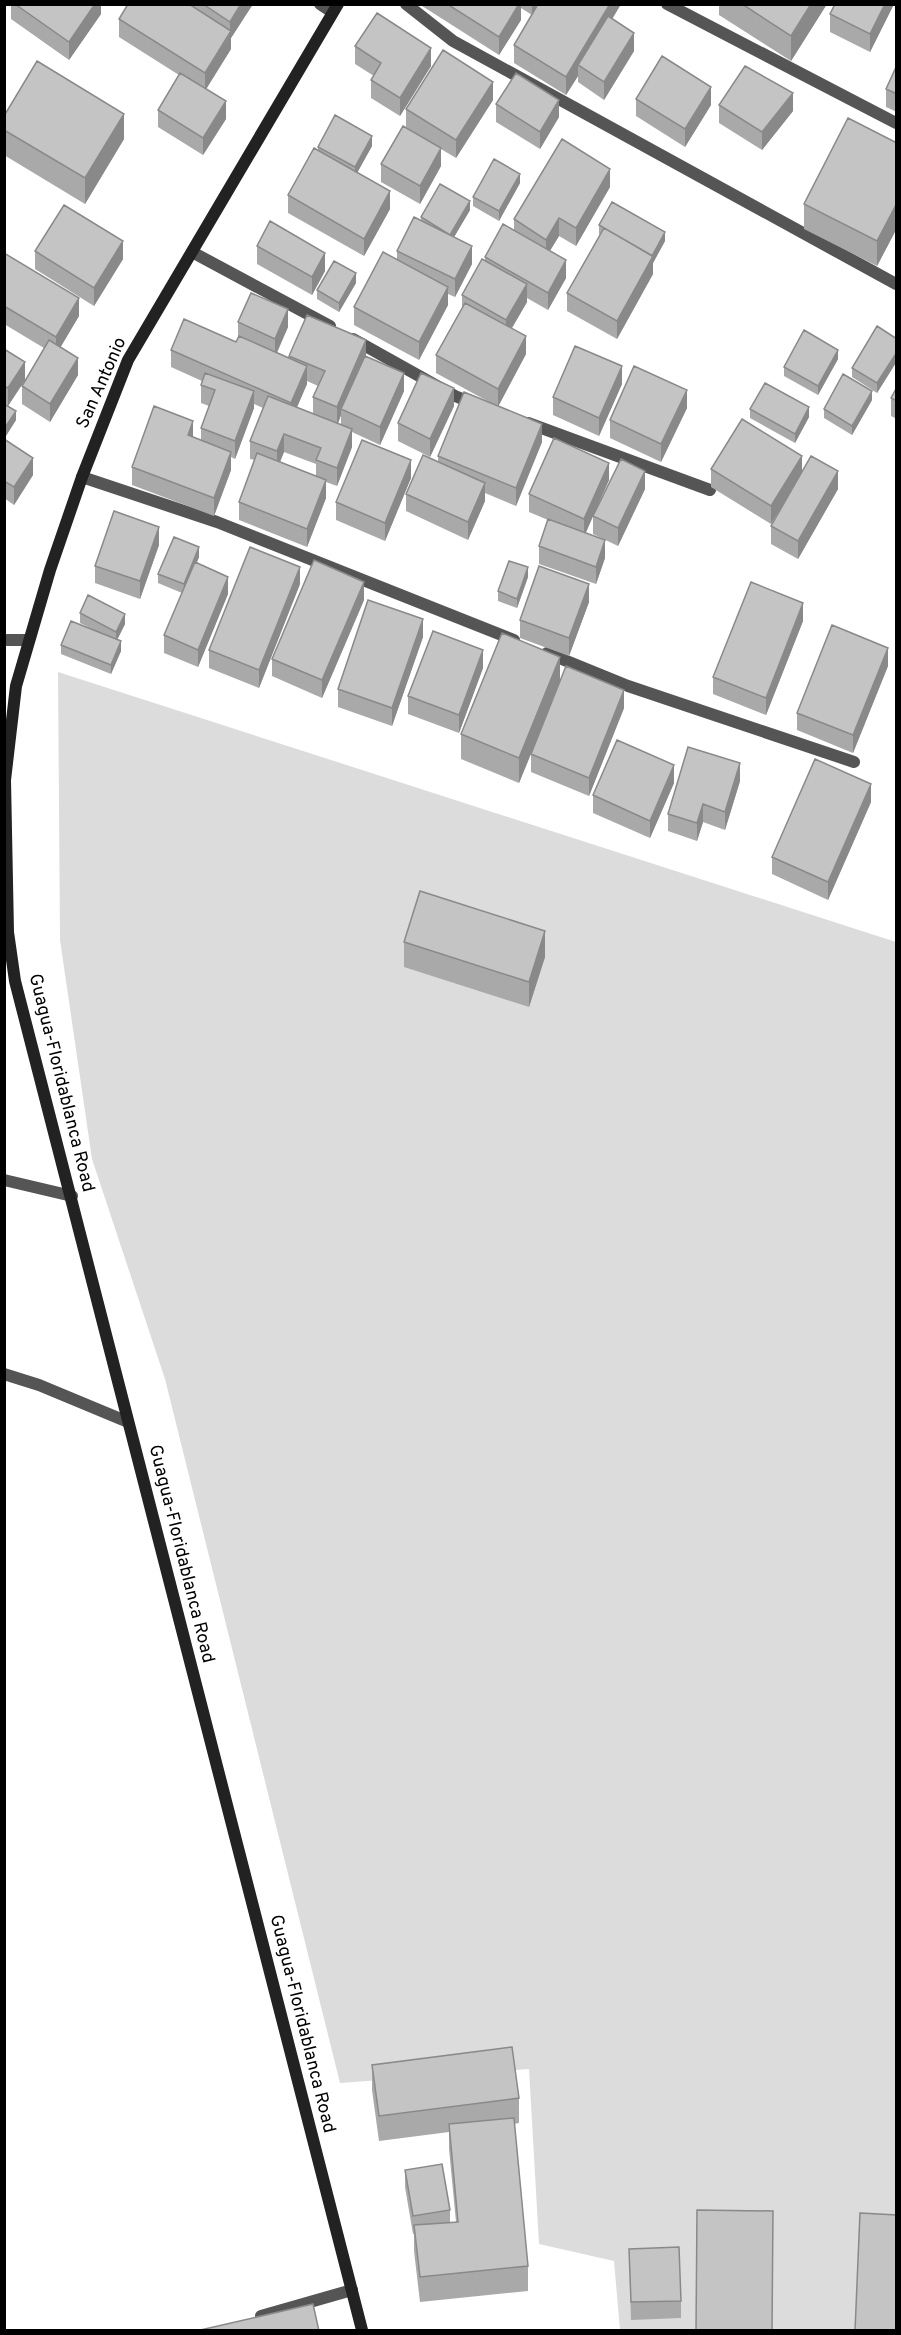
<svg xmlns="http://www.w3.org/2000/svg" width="901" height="2335" font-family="Overpass,sans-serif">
<rect width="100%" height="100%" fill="#fff"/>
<path fill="#dcdcdc" d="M58,672L896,942V2330H620L614,2261L539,2244L529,2069L340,2083L165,1379L92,1159L60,940Z"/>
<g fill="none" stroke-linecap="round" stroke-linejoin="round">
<path stroke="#555" stroke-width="12" d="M261,2316L352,2290"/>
<path stroke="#555" stroke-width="12" d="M320,4L332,12
M406,4L453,41L896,284
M667,4L896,123
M192,252L330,326
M353,339L455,396L475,404
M528,423L710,490
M82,477L217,522L514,640
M4,640H29
M547,653L628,686L854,762
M4,1180L72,1196
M4,1374L39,1385L128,1422"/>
<path stroke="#222" stroke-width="12" d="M338,4L128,360L82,477L50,570L16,686L5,780L8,932L15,981L362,2330"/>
</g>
<path fill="#a9a9a9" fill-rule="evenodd" d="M11,4H104L103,6L101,5V14L69,60L11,19Z
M128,4H253L231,38V49L206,89L226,119L203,155L158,127V110L179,75L119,37V19Z
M419,4H621L612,19L634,51L604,100L578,82V76L566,95L514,63V45L532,15L521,8V20L499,55Z
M719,4H827L791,61L719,15Z
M894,4L870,52L830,32V14Z
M355,46L431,66L400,116L371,98V80L374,76L355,64Z
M897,65V112L886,107V89Z
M636,99L711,105L685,147L636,116Z
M493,100L456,158L441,149V166L420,204L381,182V164L439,147L406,127V109Z
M496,104L559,117L540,149L496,122Z
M719,105L793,111L762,150L719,123Z
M4,116L124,139L85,204L4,155Z
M897,143V228L877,266L804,229V204Z
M372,146L357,172L390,209L364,256L288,213V195L318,150V147Z
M520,183L499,221L473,206V197Z
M610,187L576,246L559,236L550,251L566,278L548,310L527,298V302L512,328L526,354L498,406L542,442L516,506L485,493V501L468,540L406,511V494L438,462V456L491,403L436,373V355L462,308V295L485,260V257L514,231V219Z
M470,210L454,237L472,264L455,297L448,294V305L419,360L354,325V307L397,260V251L421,220V217Z
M599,225L665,241L653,263V274L617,339L567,311V293L600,235L599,234Z
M257,246L325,271L312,295L257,264Z
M35,251L123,259L94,306L35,269Z
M4,253L79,316L60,347L78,375L50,422L22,404V386L44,348L4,324Z
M356,283L339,312L317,299V290Z
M238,322L288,327L277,353L289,358V356H366L404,391L380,445L352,432V447L337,486L326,482V498L307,547L239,520V502L255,460L250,459V441L263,408L254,404V408L235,459L231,457V470L214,516L132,485V467L193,437L201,440V428L209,406L201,403V385L202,381L171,367V350L236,342L238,337ZM307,381L318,386L313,397V414L297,407L307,384ZM341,415V425L338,424ZM284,452L316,464V476L280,462Z
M897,339V361L877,393L852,377V368Z
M4,349L25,380L8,406L16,420L4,439Z
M838,359L818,395L784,376V367Z
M622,384L599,436L553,415V397Z
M897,387V419L891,416V398Z
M872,400L852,435L824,418V409Z
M454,406L430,457L398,441V423Z
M687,408L661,462L610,438V420Z
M750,409L809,417L795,443L750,418Z
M4,439L33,475L14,505L4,498Z
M711,469L802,473L838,489L798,559L771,544V526L790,493L771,524L711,487Z
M411,478L385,541L336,520V502Z
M609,480L585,533L605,558L596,584L539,564V546L548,520L529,512V494Z
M645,489L618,546L593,534V516Z
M159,545L140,599L95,583V566Z
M199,557L197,562L228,594L198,667L164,653V635L182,593L158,583V574Z
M528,577L517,608L498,601V591Z
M300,584L259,688L209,668V650Z
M364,600L322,698L272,676V659Z
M589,602L569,656L520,638V620Z
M80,613L125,624L117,640L121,651L111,674L61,654V645L96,631L80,623Z
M803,621L766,715L713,694V677Z
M423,637L392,726L338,707V689Z
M888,666L853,753L797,730V713Z
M483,668L459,733L408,714V696Z
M560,682L624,708L589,796L531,772V754L519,783L461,759V734Z
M740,781L725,830L703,822L697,841L668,831V814Z
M674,783L650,838L593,813V795Z
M871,802L828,900L772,874V857Z
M404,942L545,957L529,1007L404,967Z
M372,2065L519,2098V2123L514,2124L528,2266V2291L420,2302L414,2251V2234H413L405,2187V2170L450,2210V2223L456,2222L449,2149V2132L379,2141L372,2090Z
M629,2249L681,2301V2318L631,2320Z"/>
<path fill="#898989" d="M95,4H101V14L69,60V42Z
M241,4H253L231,38V49L205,91V73L230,34V22Z
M519,4H521V20L499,55V37Z
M532,4H539L532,15Z
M610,4H621L583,68L578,65V76L566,95V77Z
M811,4H827L791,61V36Z
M885,4H894L870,52V34Z
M634,33V51L604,100V82Z
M431,48V66L400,116V98Z
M493,82V100L456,158V140Z
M711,87V105L685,147V129Z
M793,93V111L762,150V132Z
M559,100V117L540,149V132Z
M226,101V119L203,155V138Z
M124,114V139L85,204V178Z
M372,136V146L355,177V167Z
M441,148V166L420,204V186Z
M610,169V187L576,246V228Z
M520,174V183L499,221V211Z
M390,191V209L364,256V239Z
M470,201V210L450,244V235Z
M897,203V228L877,266V241Z
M559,218V236L546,257V240Z
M665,232V241L653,263V274L617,339V321Z
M123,241V259L94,306V288Z
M472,246V264L455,297V279Z
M325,253V271L312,295V277Z
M566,260V278L548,310V293Z
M356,273V283L339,312V303Z
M527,284V302L506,338V320Z
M448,287V305L419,360V342Z
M79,298V316L56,355V337Z
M288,309V327L275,356V339Z
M526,336V354L498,407V389Z
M366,340V358L341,409V415L337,425V407Z
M838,350V359L818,395V386Z
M897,352V361L877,393V383Z
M78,358V375L50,422V404Z
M25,362V380L8,406V388Z
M307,366V384L291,421V403Z
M622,366V384L599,436V418Z
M404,373V391L380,445V427Z
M454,388V406L430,457V439Z
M687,390V408L661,462V444Z
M254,391V408L235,459V441Z
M872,391V400L852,435V426Z
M809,407V417L795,443V434Z
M16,411V420L4,439V429Z
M193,421V439L188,435Z
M542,424V442L516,506V488Z
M352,429V447L337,486V468Z
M284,434V452L277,469V451Z
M231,452V470L214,516V498Z
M802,456V474L771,524V506Z
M33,458V475L14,505V487Z
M411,460V478L385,541V523Z
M609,463V480L584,537V519Z
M645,471V489L618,546V528Z
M838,471V489L798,559V541Z
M326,480V498L307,547V529Z
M485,483V501L468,540V522Z
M159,527V545L140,599V581Z
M605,540V558L596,584V567Z
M199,547V557L184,594V584Z
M300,567V584L259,688V670Z
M528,567V577L517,608V599Z
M228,577V594L198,667V650Z
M364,582V600L322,698V680Z
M589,584V602L569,656V638Z
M803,603V621L766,715V698Z
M125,614V624L116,642V632Z
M423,619V637L392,726V708Z
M121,641V651L111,674V665Z
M888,648V666L853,753V735Z
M483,650V668L459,733V715Z
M560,657V682L519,783V758Z
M624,690V708L589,796V778Z
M740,763V781L725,830V812Z
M674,765V783L650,838V821Z
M871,784V802L828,900V882Z
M703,804V822L697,841V823Z
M545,931V957L529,1007V982Z
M5,1042V1067L4,1069V1044Z"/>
<path fill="#c4c4c4" stroke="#898989" stroke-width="1.5" d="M15,4H95L69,42Z
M128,4H189L231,31L205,73L119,19Z
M203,4H241L230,22Z
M447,4H519L499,37Z
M538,4H610L566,77L514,45Z
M742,4H811L791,36Z
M835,4H885L870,34L830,14Z
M377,13L431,48L400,98L371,80L381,63L355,46Z
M608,16L634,33L604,82L578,65Z
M443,50L493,82L456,140L406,109Z
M662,56L711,87L685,129L636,99Z
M37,61L124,114L85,178L4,130V116Z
M897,65V94L886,89Z
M745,66L793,93L762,132L719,105Z
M180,73L226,101L203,138L158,110Z
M516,73L559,100L540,132L496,104Z
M335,115L372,136L355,167L318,147Z
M848,118L897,143V203L877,241L804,204Z
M403,126L441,148L420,186L381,164Z
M562,139L610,169L576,228L559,218L546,240L514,219Z
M314,148L390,191L364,239L288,195Z
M494,159L520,174L499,211L473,197Z
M440,184L470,201L450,235L421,217Z
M612,202L665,232L652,256L599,225Z
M64,205L123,241L94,288L35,251Z
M414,217L472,246L455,279L397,251Z
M270,221L325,253L312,277L257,246Z
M503,224L566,260L548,293L485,257Z
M604,228L653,256L617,321L567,293Z
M383,252L448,287L419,342L354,307Z
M4,253L79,298L56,337L4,306Z
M482,259L527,284L506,320L462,295Z
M334,261L356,273L339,303L317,290Z
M251,293L288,309L275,339L238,322Z
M465,303L526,336L498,389L436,355Z
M307,315L366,340L337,407L313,397L325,371L289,356Z
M184,319L236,342L239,336L307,366L291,403L171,350Z
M877,326L897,339V352L877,383L852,368Z
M804,330L838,350L818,386L784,367Z
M49,340L78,358L50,404L22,386Z
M575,346L622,366L599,418L553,397Z
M4,349L25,362L8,388L4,386Z
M365,356L404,373L380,427L341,409Z
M634,366L687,390L661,444L610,420Z
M205,373L254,391L235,441L201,428L215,390L201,385Z
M421,373L454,388L430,439L398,423Z
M843,374L872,391L852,426L824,409Z
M765,383L809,407L795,434L750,409Z
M897,387V401L891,398Z
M464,392L542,424L516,488L438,456Z
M268,396L352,429L337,468L316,460L321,448L284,434L277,451L250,441Z
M4,404L16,411L4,429Z
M154,406L193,421L188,435L231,452L214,498L132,467Z
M742,419L802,456L771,506L711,469Z
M554,438L609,463L584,519L529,494Z
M4,439L33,458L14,487L4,481Z
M362,440L411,460L385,523L336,502Z
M257,453L326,480L307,529L239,502Z
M423,455L485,483L468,522L406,494Z
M811,456L838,471L798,541L771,526Z
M621,459L645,471L618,528L593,516Z
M114,511L159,527L140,581L95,566Z
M548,519L605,540L596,567L539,546Z
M174,537L199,547L184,584L158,574Z
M250,547L300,567L259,670L209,650Z
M314,560L364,582L322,680L272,659Z
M509,561L528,567L517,599L498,591Z
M195,562L228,577L198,650L164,635Z
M539,566L589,584L569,638L520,620Z
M751,582L803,603L766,698L713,677Z
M88,595L125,614L116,632L80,613Z
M368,600L423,619L392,708L338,689Z
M71,621L121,641L111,665L61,645Z
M832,625L888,648L853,735L797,713Z
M433,631L483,650L459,715L408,696Z
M502,633L560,657L519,758L461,734Z
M566,666L624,690L589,778L531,754Z
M617,740L674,765L650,821L593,795Z
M688,747L740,763L725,812L703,804L697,823L668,814Z
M815,759L871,784L828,882L772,857Z
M420,891L545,931L529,982L404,942Z
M512,2047L519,2098L379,2116L372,2065Z
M514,2118L528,2266L420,2277L414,2225L458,2222L449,2124Z
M442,2164L450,2210L413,2216L405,2170Z
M697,2210L773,2211L772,2331H696Z
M860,2213L897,2215V2331H855Z
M679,2247L681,2301L631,2302L629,2249Z
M313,2304L319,2331H196Z"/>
<g text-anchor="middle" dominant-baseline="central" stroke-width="4.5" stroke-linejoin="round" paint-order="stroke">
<g font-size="18" fill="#000" stroke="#fff">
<text transform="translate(102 383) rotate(-66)">San Antonio</text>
<text transform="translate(61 1083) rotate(76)">Guagua-Floridablanca Road</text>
<text transform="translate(181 1554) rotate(76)">Guagua-Floridablanca Road</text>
<text transform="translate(302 2024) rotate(76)">Guagua-Floridablanca Road</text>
</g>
</g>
<rect width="901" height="2335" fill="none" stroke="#000000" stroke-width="12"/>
</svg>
